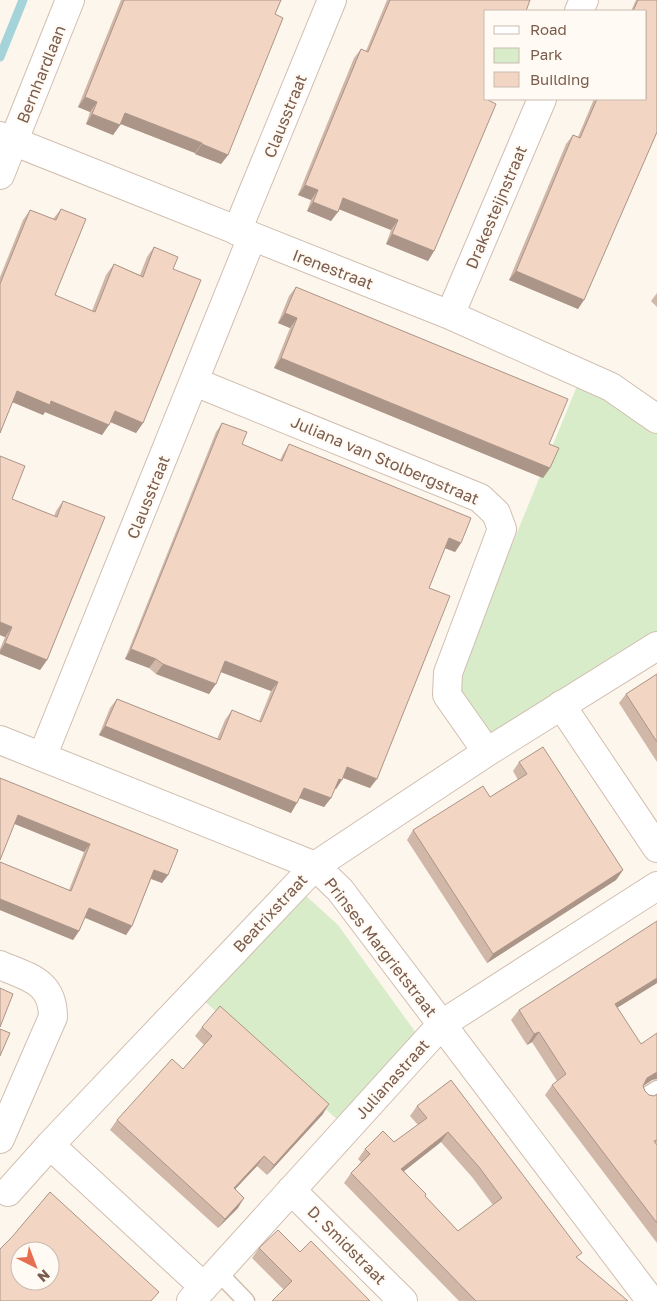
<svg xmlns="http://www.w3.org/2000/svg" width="657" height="1301" font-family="'Golos Text',sans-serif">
<rect width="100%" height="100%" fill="#fdf6ec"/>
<path fill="#d8ecc9" d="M577,386L621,406L657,434V631L491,738L455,684Z
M304,894L338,925L419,1037L340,1122L202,999Z"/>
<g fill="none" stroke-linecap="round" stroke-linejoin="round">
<path stroke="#a5d3da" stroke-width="9" d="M0,57L23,0"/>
<defs>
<path id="service" d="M646,1096L657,1089
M218,1272L246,1301"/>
<path id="minor" d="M579,11L584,0
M0,136L450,315L611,387L657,419
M0,175L70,0
M237,231L332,0
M450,315L542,99
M195,382L480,498L496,513L502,529L448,673L447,695L487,752
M561,705L657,848
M0,740L315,866L340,890L651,1301
M42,757L252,237
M0,965C28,977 53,981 53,1017L0,1139
M50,1145L204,1287
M291,1190L403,1301
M8,1192L50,1145L315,866L487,752L657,646
M191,1301L442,1024L657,886"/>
</defs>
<use href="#service" stroke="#d1beb0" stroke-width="19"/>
<use href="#minor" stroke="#d1beb0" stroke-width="30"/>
<use href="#service" stroke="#fff" stroke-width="16"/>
<use href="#minor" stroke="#fff" stroke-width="28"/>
</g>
<path fill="#d1b7a8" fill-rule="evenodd" d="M121,0H281L275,14L228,155L221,164L195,154V153L121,124L113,135L86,124L90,112L78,107Z
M387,0H530L486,11L434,251L428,261L386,244L391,230L339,209L331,221L307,211L311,200L298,195L354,58L361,49L366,51Z
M636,0H657L654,138L578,309L509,280L566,144L573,135L578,137L594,99H646V11H631Z
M61,209L55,295L92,311L106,275L114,264L140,275L147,257L154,247L173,269L143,423L136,433L110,422L102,435L45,412L43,415L12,402L0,433V277L23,220L30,210L53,219Z
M296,287L549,444L550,468L543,478L274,368L290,328L278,323L289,296Z
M657,293V307L651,301Z
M222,423L242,444L280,460L283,454L289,444L461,543L455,552L445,548L429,588L370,788L343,778L336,789H334L331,798L324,807L299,798L291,813L99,735L110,708L117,699L217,739L225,720L232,710L259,721L271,691L221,672L209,694L156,674L149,668L125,659L216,432Z
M0,456L12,499L54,516L56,511L63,501L47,660L40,670L0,654V649L5,637L0,635Z
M657,674V762L619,703L626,694Z
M519,762L623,870L616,880L487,963L407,840L413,830L490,797L518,780L513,771Z
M0,778L168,875L162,883L151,879L132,926L126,935L85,917L79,931L73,940L0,910V862L69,890L84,852Z
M657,983L617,1008L652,1080L643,1086L645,1091L649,1095L654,1096L657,1094V1243L545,1095L552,1085L557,1081L532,1042L527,1045L511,1020L519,1010Z
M202,1027L323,1114L267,1175L257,1166L235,1189L238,1208L218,1228L110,1130L117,1120L183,1069L204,1045L195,1036Z
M451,1080L578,1259L628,1301H459L344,1183L351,1173L361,1162L358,1159L365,1149L394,1142L418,1125L410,1116L417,1106ZM441,1142L472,1177L493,1205L458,1231L425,1196L404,1171Z
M259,1248L300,1252L370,1301L284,1290L252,1258Z"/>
<path fill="#aa9588" d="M85,97L97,102L90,112L78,107Z
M125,113L202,143L195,153L118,123Z
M92,114L120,125L113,135L86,124Z
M202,144L228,155L221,164L195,154Z
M305,185L318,190L311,200L298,195Z
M343,198L398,220L391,230L336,208Z
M313,202L338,212L331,221L307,211Z
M392,234L434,251L428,261L386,244Z
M516,271L584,300L578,309L509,280Z
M285,313L297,318L290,328L278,323Z
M281,358L550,468L543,478L274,368Z
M17,391L51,401L109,425L102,435L45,412L43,415L10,401Z
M115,411L143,423L136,433L108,421Z
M449,538L461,543L455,552L442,547Z
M0,622L12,627L5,637L0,635Z
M5,643L47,660L40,670L0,654V651Z
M131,649L156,659L149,668L125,659Z
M225,661L278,682L271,691L218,671Z
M163,664L216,684L209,694L156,674Z
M105,726L297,803L291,813L99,735Z
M347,767L377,779L370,788L341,777Z
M339,779L342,780L336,789L332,788Z
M304,788L331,798L324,807L297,797Z
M18,815L90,844L84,852L12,823Z
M154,870L168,875L162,883L149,878Z
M623,870L616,880L487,963L493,954Z
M0,899L79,931L73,940L0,910Z
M89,908L132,926L126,935L83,917Z
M657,978V983L607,1014L615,1004Z
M539,1032L532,1042L527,1045L534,1034Z
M657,1072V1079L652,1080L640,1088L647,1078Z
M329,1104L323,1114L267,1175L274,1165Z
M448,1132L441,1142L394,1179L401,1169Z
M264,1156L257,1166L227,1198L234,1188Z
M244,1198L238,1208L218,1228L225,1219Z"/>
<path fill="#f3d5c3" stroke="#aa9588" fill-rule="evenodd" d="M124,0H281L275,14L283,18L228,155L202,144V143L125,113L120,125L92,114L97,102L85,97Z
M390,0H530L526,11H486V99H489L488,100L496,104L434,251L392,234L398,220L343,198L338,212L313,202L318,190L305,185L361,49L368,52Z
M638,0H657V132L584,300L516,271L573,135L580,138L597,99H646V11H633Z
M61,209L86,219L55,295L95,312L114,264L143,277L154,247L178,257L173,269L201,280L143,423L115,411L109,425L51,401L50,405L17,391L0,433V284L30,210L56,220Z
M296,287L568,399L549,444L559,448L550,468L281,358L297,318L285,313Z
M222,423L247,432L242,444L282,461L289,444L471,518L461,543L449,538L429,588L450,596L377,779L347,767L342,780L339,779L331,798L304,788L297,803L105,726L117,699L220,740L232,710L261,722L278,682L225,661L216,684L163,664L156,659L131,649Z
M0,456L25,466L12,499L57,517L63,501L105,517L47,660L5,643L12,627L0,622Z
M657,674V742L626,694Z
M543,747L623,870L493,954L413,830L483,786L490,797L527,774L519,762Z
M0,778L178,850L168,875L154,870L132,926L89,908L79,931L0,899V862L71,891L90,844L18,815L0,860Z
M657,921V978L615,1004L641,1044L657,1033V1072L647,1078L643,1086L645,1091L649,1095L654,1096L657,1094V1140L654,1141L657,1145V1223L552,1085L566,1074L539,1032L534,1034L519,1010Z
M0,988L13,994L0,1027Z
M220,1006L329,1104L274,1165L264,1156L234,1188L244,1198L225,1219L117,1120L172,1059L183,1069L212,1036L202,1027Z
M0,1029L10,1033L0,1056Z
M451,1080L582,1253L576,1257L628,1301H476L351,1173L370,1154L365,1149L383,1131L394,1142L427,1118L417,1106ZM448,1132L479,1167L502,1198L458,1231L425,1196L426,1194L401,1169Z
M50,1192L159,1292L151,1301H0V1249L12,1237ZM20,1251H50V1281H20Z
M278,1230L300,1252L311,1241L370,1301H272L292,1281L259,1248Z"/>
<g text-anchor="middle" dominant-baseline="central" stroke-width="4" stroke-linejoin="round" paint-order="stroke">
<g font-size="16" fill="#7a5c4d" stroke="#fffaf3">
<text transform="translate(41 74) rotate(-68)">Bernhardlaan</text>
<text transform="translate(285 116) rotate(-68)">Clausstraat</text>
<text transform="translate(496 207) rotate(-67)">Drakesteijnstraat</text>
<text transform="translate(333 269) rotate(21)">Irenestraat</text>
<text transform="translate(385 460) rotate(23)">Juliana van Stolbergstraat</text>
<text transform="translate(148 497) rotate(-68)">Clausstraat</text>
<text transform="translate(270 913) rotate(-47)">Beatrixstraat</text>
<text transform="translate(381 947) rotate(52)">Prinses Margrietstraat</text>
<text transform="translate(392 1079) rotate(-48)">Julianastraat</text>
<text transform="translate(347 1245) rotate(45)">D. Smidstraat</text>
</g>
</g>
<rect x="484" y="10" width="162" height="90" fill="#fffaf3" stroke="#cabbb1"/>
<rect x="494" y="26" width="25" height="8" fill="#ffffff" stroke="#cabbb1"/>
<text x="530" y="35" font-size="15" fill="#7a5c4d">Road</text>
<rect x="494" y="48" width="25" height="15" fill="#d8ecc9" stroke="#cabbb1"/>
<text x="530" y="60" font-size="15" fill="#7a5c4d">Park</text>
<rect x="494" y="72" width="25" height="15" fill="#f3d5c3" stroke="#cabbb1"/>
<text x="530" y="85" font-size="15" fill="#7a5c4d">Building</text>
<g transform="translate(35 1266) rotate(138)"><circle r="24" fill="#fffaf3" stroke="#cabbb1"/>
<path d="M0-4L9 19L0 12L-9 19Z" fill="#e76f51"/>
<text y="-8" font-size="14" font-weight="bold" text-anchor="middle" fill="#7a5c4d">N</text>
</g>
</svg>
